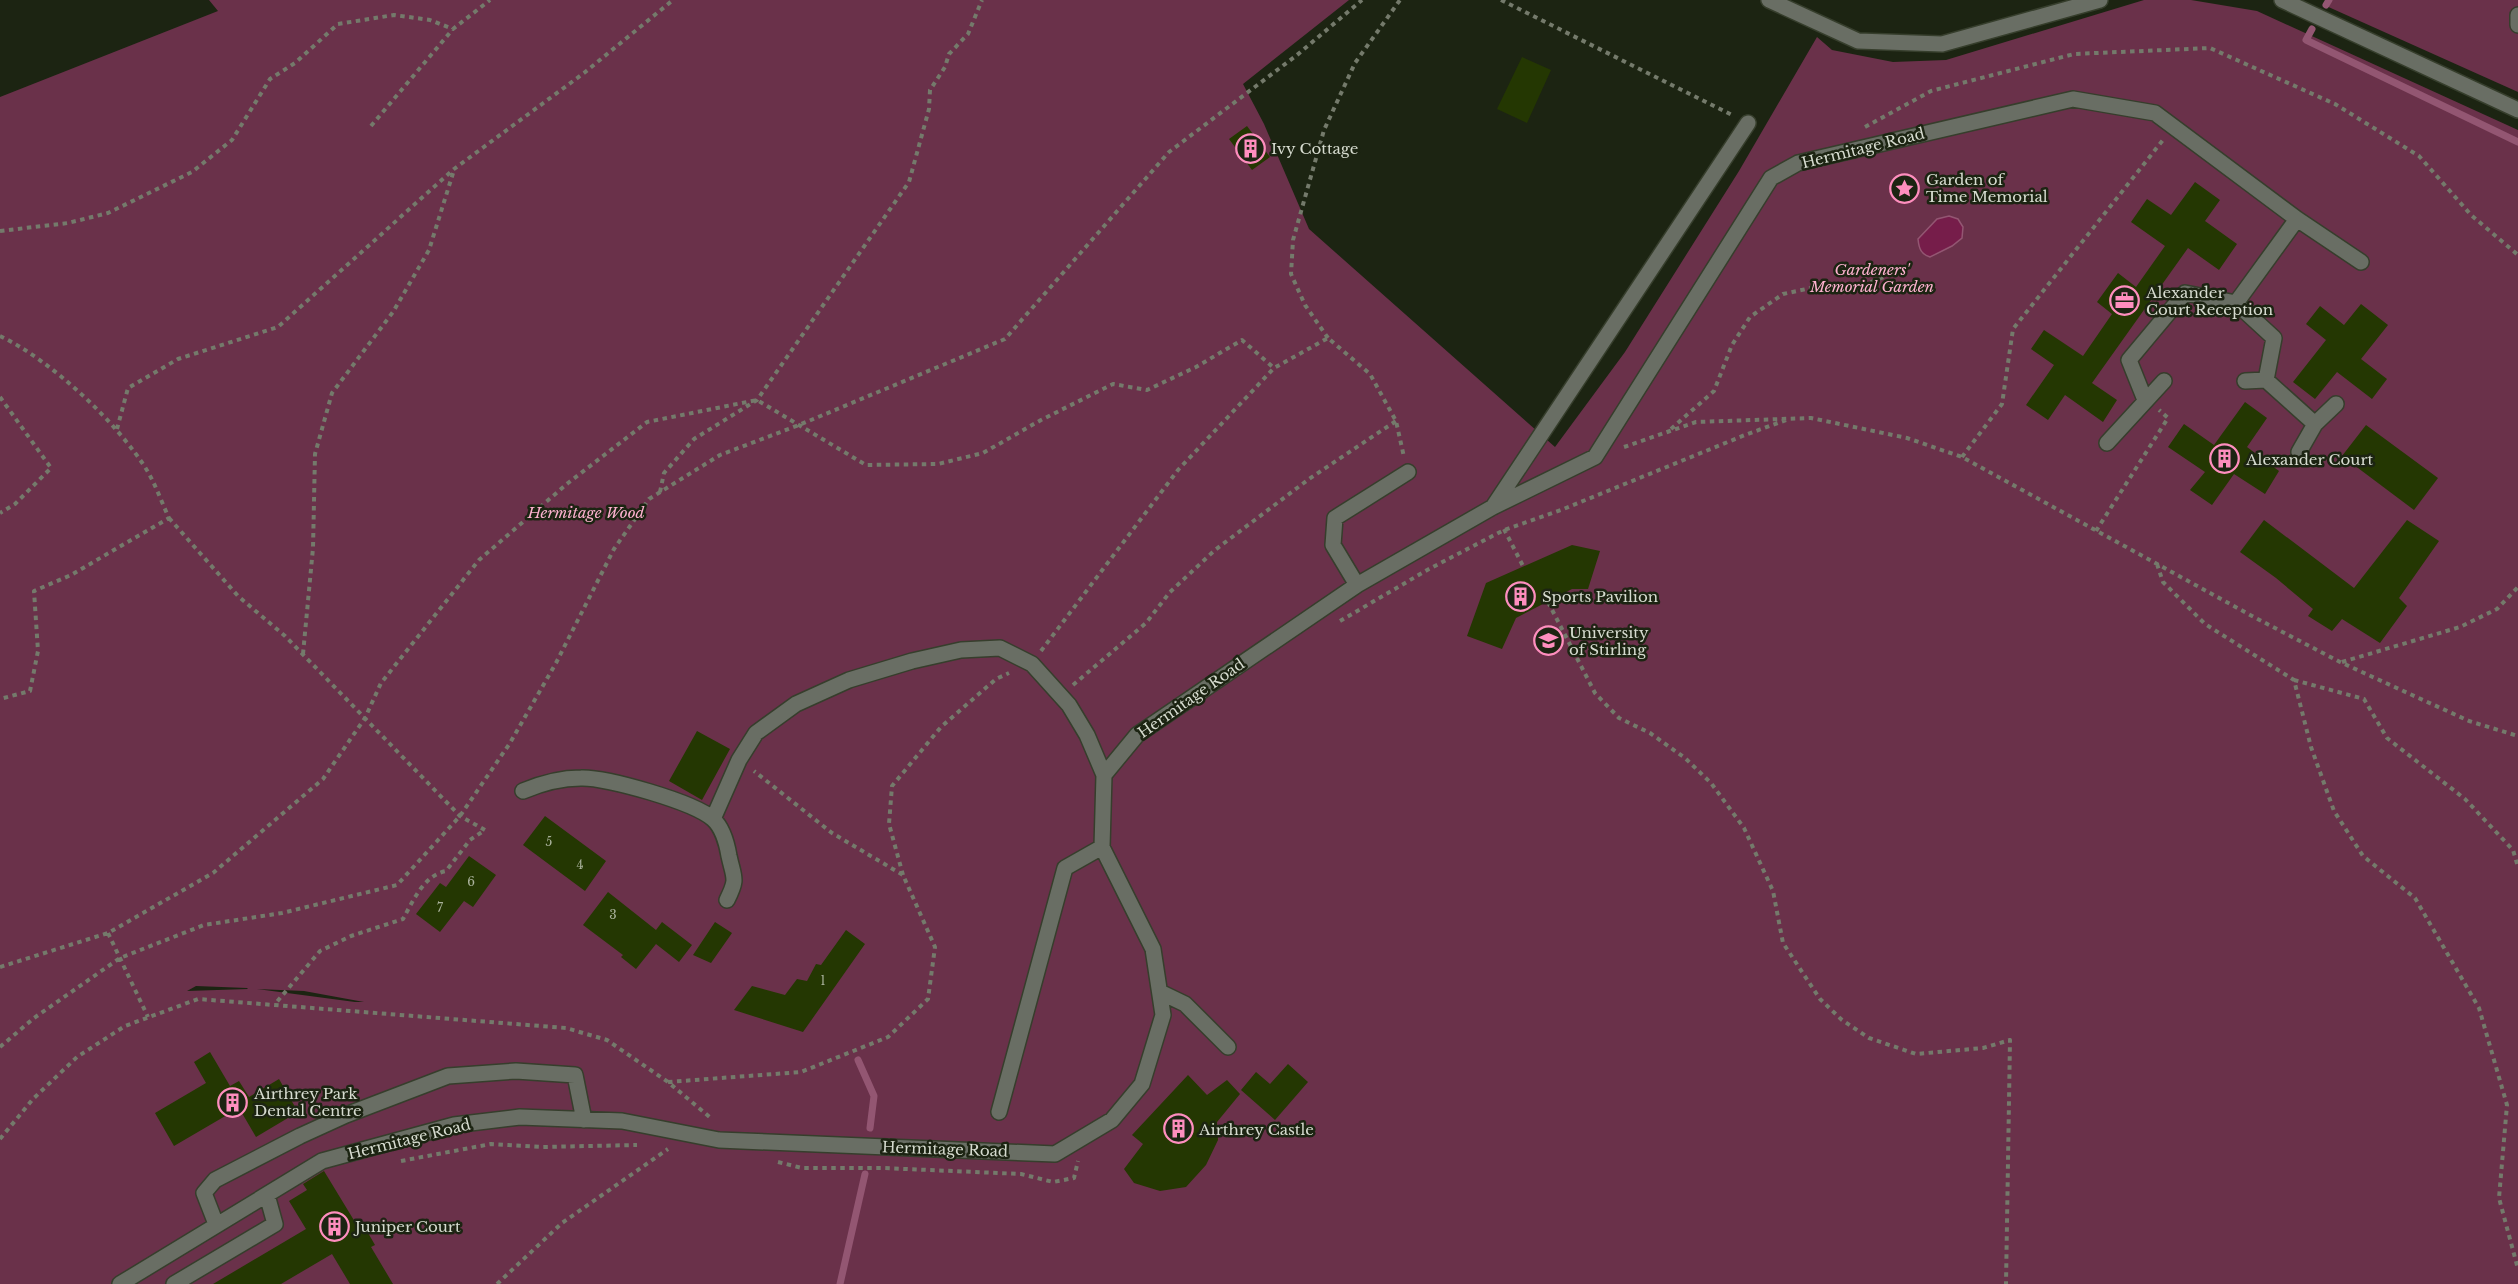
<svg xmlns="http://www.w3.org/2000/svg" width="2518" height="1284" font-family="'Libre Baskerville',serif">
<rect width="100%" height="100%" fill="#1c2412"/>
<path fill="#6a314a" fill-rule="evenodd" d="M209,0H1349L1243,84L1264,124L1309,229L1555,447L1625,352L1739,171L1817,37L1832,50L1893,62L1946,60L2144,0H2191L2257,11L2518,130V1284H0V97L218,11ZM196,986L247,988L248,989L187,991ZM257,989L304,991L364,1002H355Z
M2328,0H2518V92L2324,5Z"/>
<path fill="#761d4a" stroke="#935672" stroke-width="1.5" d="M1949,216L1958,219L1963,227L1962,238L1952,246L1930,257C1921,254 1919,249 1918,239L1937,219Z"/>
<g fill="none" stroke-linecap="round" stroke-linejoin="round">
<path stroke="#935672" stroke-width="7" d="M2326,5L2329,0
M2312,29L2306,40L2518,142
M858,1060L874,1096L870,1128
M840,1284L865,1174"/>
</g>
<path fill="#243702" d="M1522,57L1551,70L1527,123L1497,109Z
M1247,126L1270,157L1252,170L1229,139Z
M2195,182L2220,200L2205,221L2237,244L2219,270L2188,248L2092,383L2117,400L2103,422L2065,395L2048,420L2026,405L2054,365L2031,349L2044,330L2083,356L2112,314L2097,302L2118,273L2136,287L2165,246L2131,222L2147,199L2171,215Z
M2361,304L2388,325L2361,359L2387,379L2372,399L2337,372L2315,399L2293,382L2326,340L2306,324L2320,306L2344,325Z
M2245,402L2267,418L2247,447L2279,471L2265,494L2234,474L2212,505L2190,490L2205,472L2168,447L2184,424L2214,445Z
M2366,425L2438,478L2414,510L2342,456Z
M2264,520L2354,588L2407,520L2439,541L2399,598L2407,606L2380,643L2342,619L2332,631L2308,616L2313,609L2276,578L2240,552Z
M1572,545L1600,551L1588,589H1572L1516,618L1502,649L1467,636L1486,583Z
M697,731L730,749L702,800L669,781Z
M545,816L606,861L585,891L523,845Z
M469,856L496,875L473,907L464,901L440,932L416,914L440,883L446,887Z
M608,892L656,930L662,922L692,945L679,962L656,944L636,969L621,957L623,955L583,925Z
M715,922L732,933L711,963L693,955Z
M846,930L865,944L803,1032L734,1010L752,986L785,995L797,979L807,981L816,964L821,965Z
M210,1052L230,1086L239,1081L249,1097L279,1079L298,1112L256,1137L239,1108L174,1146L155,1113L206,1083L194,1062Z
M1288,1064L1308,1082L1275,1120L1241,1090L1256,1072L1270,1084Z
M1188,1075L1207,1095L1227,1080L1240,1094L1217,1122L1218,1140L1206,1165L1186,1187L1160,1191L1134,1183L1124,1169L1143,1144L1132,1135Z
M324,1171L355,1222L360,1219L375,1245L371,1247L393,1284H350L332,1254L281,1284H213L306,1229L289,1201L307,1190L303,1184Z"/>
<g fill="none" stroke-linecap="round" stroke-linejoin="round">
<defs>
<path id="minor" d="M1769,0L1858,41L1942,44L2100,0
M2282,0L2518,110
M2518,15V25
M2236,303L2297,219
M2266,380L2315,424L2299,452
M2145,400L2129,360L2185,293L2236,303L2274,338L2266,380L2245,381
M2315,424L2336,404
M2107,443L2164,381
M1493,507L1748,123
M1357,585L1333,545L1335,518L1408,472
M523,791C542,783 560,778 581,778C606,777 694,802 713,819C722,827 727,844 729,856C734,879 738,878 727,900
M713,819L739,760L756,733L796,704L849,680L912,661L961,650L1000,648L1032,664L1069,705L1087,735L1104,775
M1160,992L1185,1004L1228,1047
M999,1112L1065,868L1102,847
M216,1224L204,1193L215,1180L300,1136L346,1115L448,1076L516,1071L575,1075L584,1120
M120,1284L322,1161L454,1125L520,1117L622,1121L719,1140L1055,1154L1112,1120L1142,1084L1163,1015L1153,949L1102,847L1104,775L1137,735L1357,585L1493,507L1595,457L1771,178L1798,163L2073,99L2155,113L2297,219L2361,262
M174,1284L275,1224L267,1195"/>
</defs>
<use href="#minor" stroke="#363e2c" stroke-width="18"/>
<path stroke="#747a6b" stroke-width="4" stroke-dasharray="4.5 4.5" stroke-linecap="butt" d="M1501,0L1734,116
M371,126L453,29
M1865,127L1931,91L2074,54L2210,48L2335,104L2419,156L2471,215L2518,255
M0,231L68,223L108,213L192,172L232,140L270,79L295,63L338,24L394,15L430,20L453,29L490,0
M0,336C51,360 119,424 148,472C156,486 162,503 169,518L71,575L34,591L38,651L30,691L0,699
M1328,338L1305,305L1291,274L1293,240L1324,130L1355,63L1400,0
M0,397L51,468L15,504L0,513
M117,429L128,388L178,359L278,327L454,169L584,73L673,0
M1671,429L1714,391L1732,345L1750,317L1783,294L1811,288L1854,289L1886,276
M1624,447L1696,422L1811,418L1907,438L1962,457L2252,616L2340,662L2469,721L2518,736
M1962,457L2002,404L2013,329L2163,140
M660,492L664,473L694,439L757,400L909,182L929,109L930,90L945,67L949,54L968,34L982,0
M169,518L238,596L285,636L460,816L485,830L470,840L446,871C424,875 413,901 403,919L351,936L320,951L275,1004
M1504,529L1524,568
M2096,531L2168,418L2159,410
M2157,564L2163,582L2205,624L2294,680L2311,747L2334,811L2363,856L2415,898L2479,1008L2507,1105L2499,1198L2518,1269
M1548,602L1595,693L1619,718L1650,733L1685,758L1711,783L1744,828L1773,891L1783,943L1820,999L1842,1020L1869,1038L1916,1054L1983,1048L2010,1040L2006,1284
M1340,621L1429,569L1504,530L1561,510L1745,435L1786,420
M1041,651L1178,470L1274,368L1328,338L1370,374L1396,421L1404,457
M303,654L313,548L315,454L332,393L393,312L429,250L454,170
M2342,662L2460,627L2497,609L2518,587
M2294,680L2364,699L2387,738L2465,799L2513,850L2518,867
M1073,685L1146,623L1170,592L1215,550L1309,479L1396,421
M903,875L889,824L892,786L941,727L996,679L1009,673
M108,933L148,1017
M0,967L108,933L213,873L323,779L365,718L381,683L479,560L568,483L647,422L757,400L866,465L938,464L983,453L1041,420L1113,384L1147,390L1196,367L1242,340L1274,368
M0,1047L34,1018L120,958L204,925L282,913L397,885L460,816L510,743L556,663L614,549L649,499L720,455L799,425L1005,339L1169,152L1297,55L1362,0
M668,1082L801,1072L888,1037L928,999L935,947L903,875L832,833L754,771
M0,1139L33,1099L77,1057L125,1026L198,999L566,1028L607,1040L668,1082L712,1119
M401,1161L491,1144L542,1147L637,1145
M778,1162L802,1168H883L1021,1174L1053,1182L1074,1178L1078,1161
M497,1284L562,1223L668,1149"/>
<use href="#minor" stroke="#696e64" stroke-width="15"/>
</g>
<defs>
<symbol id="building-ring" viewBox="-11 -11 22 22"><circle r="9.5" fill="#1c2412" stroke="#fe8ebe" stroke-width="1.5"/><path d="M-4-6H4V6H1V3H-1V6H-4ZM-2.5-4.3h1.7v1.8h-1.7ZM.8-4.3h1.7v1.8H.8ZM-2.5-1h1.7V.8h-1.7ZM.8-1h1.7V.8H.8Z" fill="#fe8ebe"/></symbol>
<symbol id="sight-ring" viewBox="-11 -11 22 22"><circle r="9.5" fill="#1c2412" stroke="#fe8ebe" stroke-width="1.5"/><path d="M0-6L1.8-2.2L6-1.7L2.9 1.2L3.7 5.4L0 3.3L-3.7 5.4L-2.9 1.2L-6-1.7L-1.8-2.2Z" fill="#fe8ebe"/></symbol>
<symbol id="office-ring" viewBox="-11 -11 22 22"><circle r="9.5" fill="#1c2412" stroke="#fe8ebe" stroke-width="1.5"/><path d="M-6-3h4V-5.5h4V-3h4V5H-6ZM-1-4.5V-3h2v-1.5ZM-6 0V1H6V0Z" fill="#fe8ebe"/></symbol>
<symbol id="university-ring" viewBox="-11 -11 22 22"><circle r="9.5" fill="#1c2412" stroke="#fe8ebe" stroke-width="1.5"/><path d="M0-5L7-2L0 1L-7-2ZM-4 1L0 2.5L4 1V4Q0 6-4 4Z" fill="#fe8ebe"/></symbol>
</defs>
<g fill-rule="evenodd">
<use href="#building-ring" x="1234" y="132" width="33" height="33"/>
<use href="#sight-ring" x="1888" y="172" width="33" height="33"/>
<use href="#office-ring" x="2108" y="284" width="33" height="33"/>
<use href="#building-ring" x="2208" y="442" width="33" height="33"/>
<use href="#building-ring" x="1504" y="580" width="33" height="33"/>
<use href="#university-ring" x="1532" y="624" width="33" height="33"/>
<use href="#building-ring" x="216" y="1086" width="33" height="33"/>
<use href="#building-ring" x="1162" y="1112" width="33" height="33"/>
<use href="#building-ring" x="318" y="1210" width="33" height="33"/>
</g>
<g text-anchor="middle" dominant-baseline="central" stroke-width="5" stroke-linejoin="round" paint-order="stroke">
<g font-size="12" fill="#aab29c">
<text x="549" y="841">5</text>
<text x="580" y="864">4</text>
<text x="471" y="881">6</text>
<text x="440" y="907">7</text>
<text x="613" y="914">3</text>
<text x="823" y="980">1</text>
</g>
<g font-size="15" fill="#d6dbcf" stroke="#1c2412" text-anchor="start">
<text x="1271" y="148">Ivy Cottage</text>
<text x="1926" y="179">Garden of<tspan x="1926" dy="17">Time Memorial</tspan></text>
<text x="2146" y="292">Alexander<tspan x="2146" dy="17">Court Reception</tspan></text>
<text x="2246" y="459">Alexander Court</text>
<text x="1542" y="596">Sports Pavilion</text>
<text x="1569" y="632">University<tspan x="1569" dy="17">of Stirling</tspan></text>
<text x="254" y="1093">Airthrey Park<tspan x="254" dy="17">Dental Centre</tspan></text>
<text x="1199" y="1129">Airthrey Castle</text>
<text x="355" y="1226">Juniper Court</text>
</g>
<g font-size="15" fill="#d6dbcf" stroke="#1c2412">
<text transform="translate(1863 148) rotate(-14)">Hermitage Road</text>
<text transform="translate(1191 698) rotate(-35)">Hermitage Road</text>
<text transform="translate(409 1139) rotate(-14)">Hermitage Road</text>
<text transform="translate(945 1149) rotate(2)">Hermitage Road</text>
</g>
<g font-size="15" font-style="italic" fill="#fdb1cf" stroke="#1c2412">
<text x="1872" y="269">Gardeners'<tspan x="1872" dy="17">Memorial Garden</tspan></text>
<text x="586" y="512">Hermitage Wood</text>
</g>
</g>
</svg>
